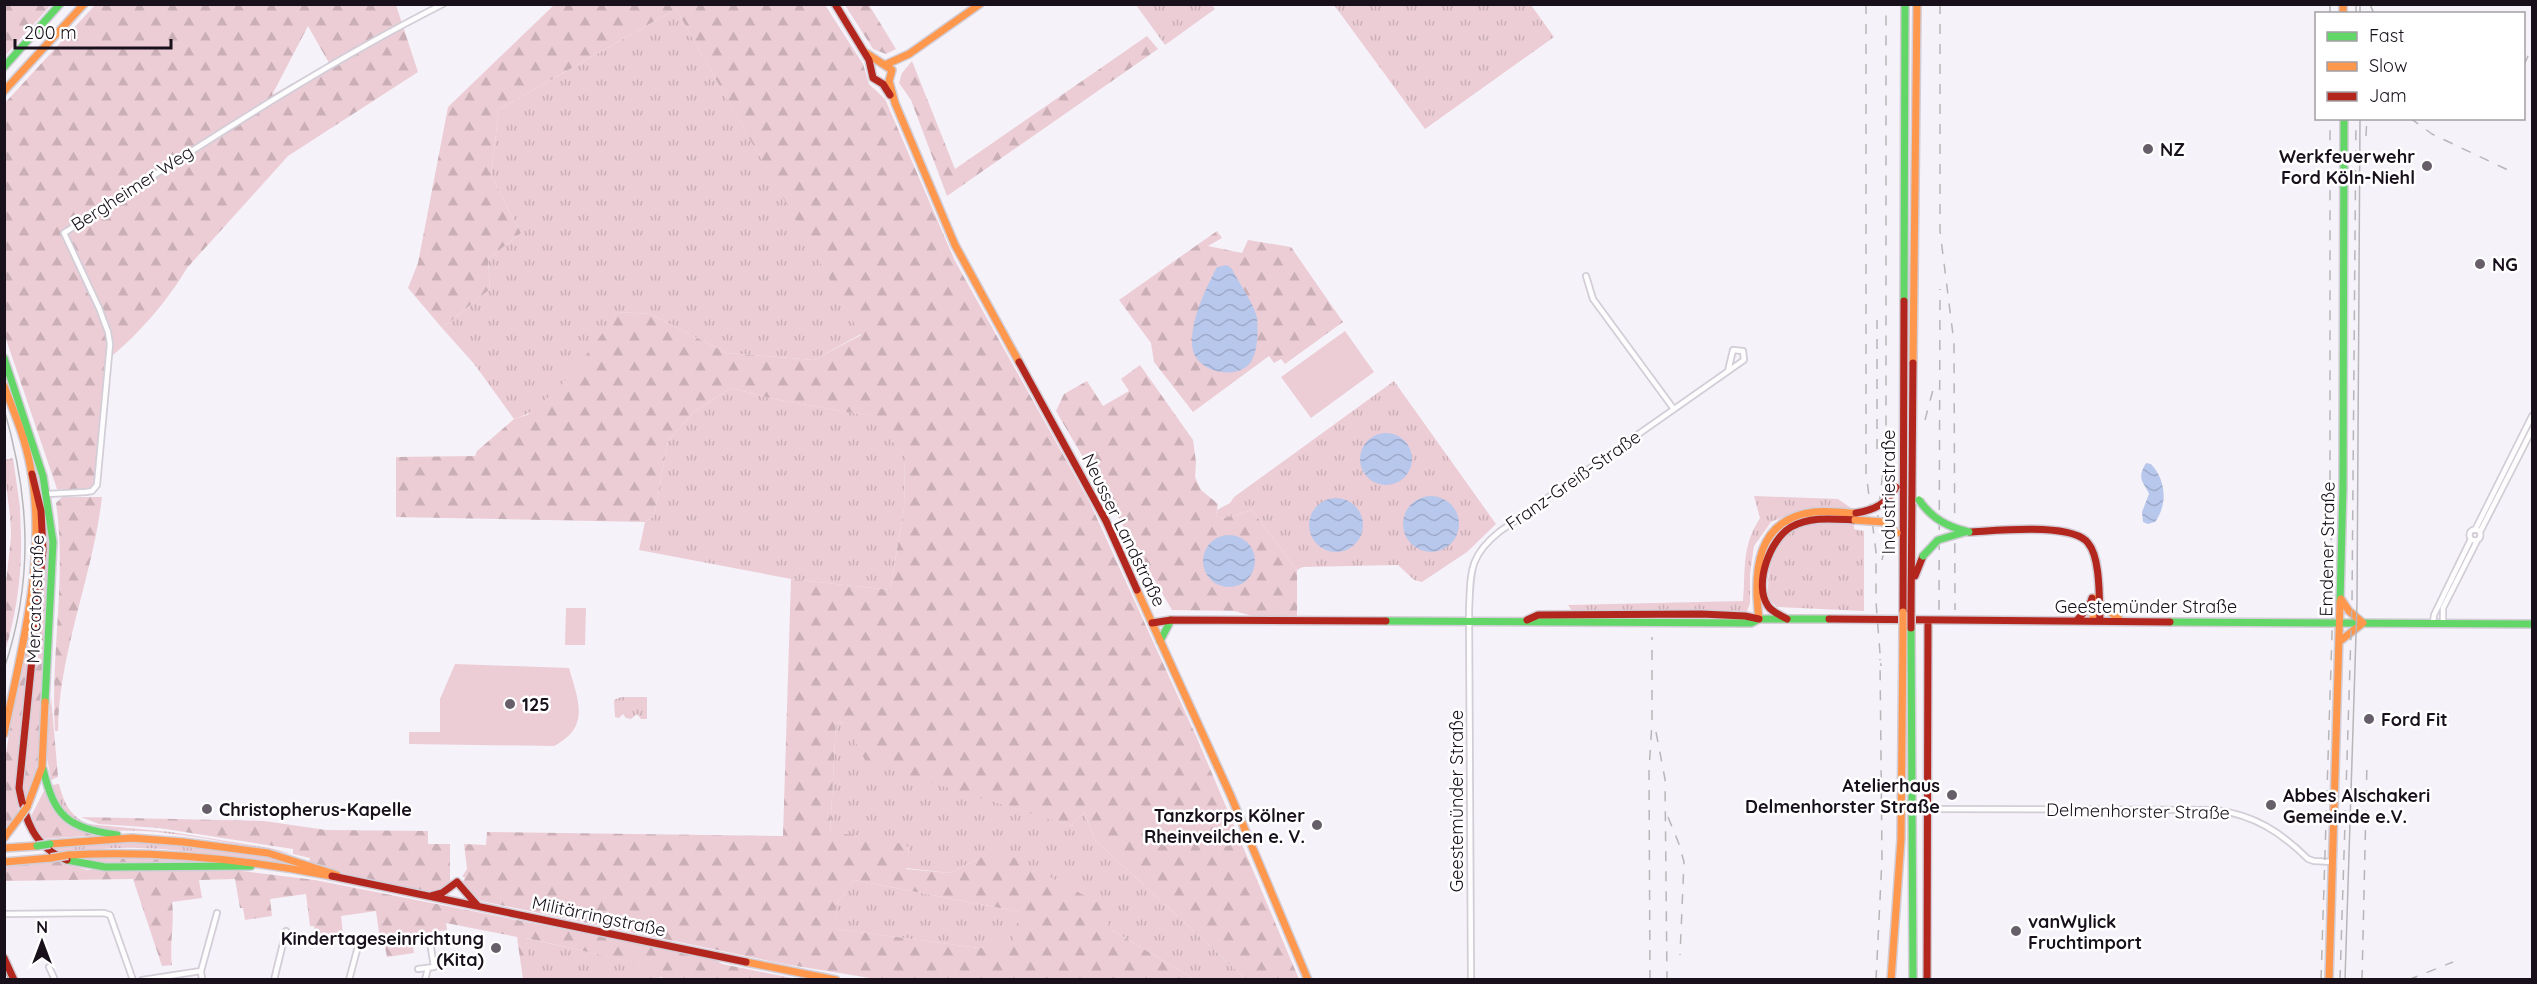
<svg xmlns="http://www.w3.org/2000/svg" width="2537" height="984" font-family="Quicksand,sans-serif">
<defs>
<pattern id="grass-tufts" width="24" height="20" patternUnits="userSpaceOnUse" patternTransform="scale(1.5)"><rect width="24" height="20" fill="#eccdd6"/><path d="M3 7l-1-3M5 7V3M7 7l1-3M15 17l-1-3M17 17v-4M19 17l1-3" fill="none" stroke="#caafb7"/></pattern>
<pattern id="forest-firs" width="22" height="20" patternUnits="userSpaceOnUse" patternTransform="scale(1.5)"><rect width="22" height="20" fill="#eccdd6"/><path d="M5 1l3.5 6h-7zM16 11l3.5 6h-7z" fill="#caafb7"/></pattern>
<pattern id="water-waves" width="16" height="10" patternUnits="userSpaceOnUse" patternTransform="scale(1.5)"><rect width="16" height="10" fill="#b8c7ec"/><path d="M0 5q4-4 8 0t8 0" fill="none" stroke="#9daaca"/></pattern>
</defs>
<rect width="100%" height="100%" fill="#f6f2f9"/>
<path fill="url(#grass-tufts)" d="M1136,5H1212L1215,9L1165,45Z
M1334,5H1531L1554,37L1425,129Z
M676,9L861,334L814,360L727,353L650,314L618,312C594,346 555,408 514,419L475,365L442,328L490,289L488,259L521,233L491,175L499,109Z
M1394,381L1496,524L1467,552L1422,582L1414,580L1398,565L1303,567L1297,570L1252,510L1221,519L1216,515L1217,510L1230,503L1234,497Z
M731,388L774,399L870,416L905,455L904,509L890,590L791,579L639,550L645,522L654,516L668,441L694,412Z
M13,458L20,507L21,537H11C11,511 5,486 4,460Z
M1754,496L1838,499L1854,510L1807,508L1771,522L1754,546L1750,574V603L1747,611L1715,614L1573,612L1568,605L1743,601C1746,568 1741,548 1760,518Z
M1854,524V529L1864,531V611L1777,607L1768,599C1768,572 1769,533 1803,525C1818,521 1839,524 1854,524Z
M621,697H647V719H641L637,714L631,719L626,718L623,714L619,718L615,717L614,700Z
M845,722L1035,814L1071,826L1084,812L1095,840L1246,979H1194L986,855L950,873L905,868L909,848L830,833L836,723Z
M59,784C64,803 70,816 88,824L171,832L270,848L293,854C248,846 202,837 156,832C130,829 97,835 74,820C61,812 56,799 52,785Z
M119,842C149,843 271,849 289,865C238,859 189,849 137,848C111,847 85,851 59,853L55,848Z
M854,880L1021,912L1012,945L979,948L836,929L835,906Z
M525,938L661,968L659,979H523Z"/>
<path fill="url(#forest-firs)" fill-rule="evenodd" d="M5,4L51,5L5,56L4,5Z
M95,5H396L418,72L288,156L187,268C167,302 137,336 107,360L94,485L89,489H57L5,336V103ZM308,26L329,63L272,95Z
M554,5H825L863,64L869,84L885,99L955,261L1090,503L1197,738L1299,979H1246L1095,840L1084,812L1071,826L866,762L845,722L836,723L830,833L883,837L909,847L906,869L950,873L986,855H1009L1104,906L1110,929L1194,979H876L784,964L481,901L468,891L463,882L465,877H462L467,869L464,844L486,845L487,832L783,836L791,579L890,590L904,509L905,455L869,416L774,399L731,388L694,412L668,441L654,516L645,522L396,517V457L475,456L477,451L514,419L527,415L558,389L591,349L618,312L650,314L727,353L814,360L861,335L676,9L499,109L491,175L521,233L488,259L490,289L442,328L408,288L418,263L448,107ZM854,880L1020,912L1012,944L979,948L837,929L835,906Z
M845,5H869L896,49L886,54L873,49Z
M1147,36L1158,49L947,196L911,100L899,83L902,73L912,61L955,169Z
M1217,231L1222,238L1208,246L1242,253L1248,240L1291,247L1343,322L1285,364L1281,359L1274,363L1269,356L1193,412L1154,362L1151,343L1119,300ZM1211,278L1257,338L1204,298Z
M1140,365L1193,440L1196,462L1195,477L1201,490L1218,504L1216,515L1221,519L1252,510L1297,570V617L1253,616L1234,611L1172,610L1056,411L1064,394L1087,381L1103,406L1129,391L1121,379Z
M40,490H44L50,541L41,747L33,784L24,802L22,789L45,558Z
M62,497H102C93,576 59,651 58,731H55C50,655 67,579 56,503Z
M11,537H21C22,576 16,615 5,652L4,601Z
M37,567L16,786L19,815L9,828H5V759Z
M51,696L58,777L51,780L46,752Z
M46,787C62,819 61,827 99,835L43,839L30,818Z
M81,817L264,821L326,830L428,831V844H450V881L446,889L432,893L362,879L309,863L310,858L293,854V849L159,828L99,824Z
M151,855L233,863H105L76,859L101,856Z
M55,860L87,870H235L315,880L714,959L722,964L797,979L670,980L660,977L659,979H646L650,966L526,938L531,979H523L517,937L446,923L447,930L411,935L414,953L387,957L385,947H381L376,911L341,916L343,934L316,938L314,926H310L306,894L270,899L272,916L245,920L243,908H240L235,879L199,880L202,898L172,902C175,923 169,944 172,965L162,966L133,879L5,881V868L9,865Z"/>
<path fill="#eccdd6" d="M1345,331L1374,372L1311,418L1281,377Z
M566,608H586L585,645H565Z
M455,664L569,668C578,700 591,727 554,746L409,744V732H440V699Z"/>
<path fill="url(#water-waves)" d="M1227,265L1232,269C1238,282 1255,305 1257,318C1258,330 1258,349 1252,360C1242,381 1194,375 1192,345C1191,319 1205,290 1217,267Z
M1360 459a26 26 0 1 1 52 0a26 26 0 1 1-52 0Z
M2146,463L2151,464C2166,480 2168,504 2155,522L2148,524L2143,522L2142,512L2149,494C2144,482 2136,480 2146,463Z
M1403 524a28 28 0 1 1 56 0a28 28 0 1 1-56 0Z
M1309 525a27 27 0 1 1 54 0a27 27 0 1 1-54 0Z
M1203 561a26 26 0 1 1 52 0a26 26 0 1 1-52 0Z"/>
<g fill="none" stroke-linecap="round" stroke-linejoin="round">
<defs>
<path id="street" d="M1586,276L1593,299L1673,408
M47,494L86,492L92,491L97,485L110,344L108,332L99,308L64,233C191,152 309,72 443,4
M2469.5 535a5.5 5.5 0 1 1 11 0a5.5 5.5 0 1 1-11 0Z
M2475,530L2532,416
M2480,532L2532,430
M2433,623L2434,615L2471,539
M2443,623V608L2477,541
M1928,809L2216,810C2254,815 2281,832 2308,859L2314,861L2333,862
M4,914L104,913L110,915L133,980
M49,967L55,980
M418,969L434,967L430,942
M142,980L201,971
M202,980L201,971L217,913
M274,980L286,931
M349,980L357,950
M425,980L428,968
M1471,980L1469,610C1471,573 1468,557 1499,532L1744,360L1743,351L1733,350L1728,371"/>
<path id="fast" d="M4,67L60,4
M1904,301L1905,4
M4,358L43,476L53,542L45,702
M2340,602L2343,487L2344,118
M1386,621L1751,623L1759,619H1829
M2170,622L2532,624
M1911,628L1913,980
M1160,641L1171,620
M43,769C55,818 67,827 117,835
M67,860L105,867L251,866"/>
<path id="slow" d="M2343,4V14
M866,53L892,70L889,81L895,103L955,245L1019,362
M887,64L909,54L980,4
M4,91L84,4
M1913,363L1917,4
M4,386C14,412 25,438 30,465C48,554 22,647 4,734
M1137,590L1230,794L1308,980
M2099,602L2121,621
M1759,619C1753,571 1756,519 1814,512C1828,510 1842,513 1856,513
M2093,621L2094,598
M2340,641L2363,623L2349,611L2341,599
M27,807L42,767L45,702
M4,838L19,818
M50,844L132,838L183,842L268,853L337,875
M4,848L37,846
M68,855C158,850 244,859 332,876
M4,862L51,858
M746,962L836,980
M1891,980L1901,839L1903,628
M2329,980L2340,602"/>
<path id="jam" d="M835,4L869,60L873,78L883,84L890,95
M1019,362L1106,521L1137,590
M32,474L41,511L43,550L19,788C25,820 34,847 67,860
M1969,532C1994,531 2072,522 2088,543C2101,558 2099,601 2100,621
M1915,576L1923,556
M1903,612L1904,301
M1911,612L1913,363
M1787,619C1780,615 1772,612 1768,606C1753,585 1770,539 1791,527C1811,516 1833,519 1855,520
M1829,619L2170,622
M1527,620L1538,615L1701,614L1745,616L1759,619
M2077,620L2089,607L2092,598
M1152,623L1171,620L1386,621
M332,876L746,962
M431,896L442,893L457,882L477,905
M4,958L14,980
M1927,980L1928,621"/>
</defs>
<use href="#street" stroke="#d2cdd6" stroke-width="8"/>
<use href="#fast" stroke="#d2cdd6" stroke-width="10"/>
<use href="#slow" stroke="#d2cdd6" stroke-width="10"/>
<use href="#jam" stroke="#d2cdd6" stroke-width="10"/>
<use href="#street" stroke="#fefdfe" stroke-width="4.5"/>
<use href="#fast" stroke="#63d668" stroke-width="7"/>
<use href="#slow" stroke="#ff974d" stroke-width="7"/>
<use href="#jam" stroke="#b3261e" stroke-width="7"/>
<path stroke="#b7b6b8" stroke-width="1.5" d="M2360,14V4
M4,409C30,498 34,580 4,669
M4,968L9,980
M2345,980L2357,603L2360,118"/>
<path stroke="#b7b6b8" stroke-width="1.5" stroke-dasharray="10 10" stroke-linecap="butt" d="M1866,4V472L1876,552V602L1881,666
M1940,4V231L1954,343L1955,610
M2330,4V14
M2356,4V14
M2370,4L2374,14
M2524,65L2532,47
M2410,118L2432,134L2510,171
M2366,136L2367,118
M1925,420L1934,386
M1877,449V320
M1877,525L1886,443V4
M1882,560L1892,514
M1939,610L1940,289
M1656,732L1665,779L1667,980
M1668,817L1679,844L1684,862L1680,955
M1650,980L1649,770L1652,723V637
M1876,980L1882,859L1880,659
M2321,980L2333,602L2330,500V118
M2340,980L2352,602L2356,118
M2362,980L2367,762
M2408,980L2453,962"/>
<defs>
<path id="fast-bridge" d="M1919,500C1932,519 1948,527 1969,532
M1923,556L1938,540L1965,532
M37,846L50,844"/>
<path id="slow-bridge" d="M1855,520L1883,522L1897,533
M1903,612V628
M19,818L27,807
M51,858L68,855"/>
<path id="jam-bridge" d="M1856,513C1874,510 1887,504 1896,487
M1911,612V628"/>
</defs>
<use href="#fast-bridge" stroke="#d2cdd6" stroke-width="10" stroke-linecap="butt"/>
<use href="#slow-bridge" stroke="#d2cdd6" stroke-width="10" stroke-linecap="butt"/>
<use href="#jam-bridge" stroke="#d2cdd6" stroke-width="10" stroke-linecap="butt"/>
<use href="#fast-bridge" stroke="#63d668" stroke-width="7"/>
<use href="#slow-bridge" stroke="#ff974d" stroke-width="7"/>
<use href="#jam-bridge" stroke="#b3261e" stroke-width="7"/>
</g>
<g fill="#665f69" stroke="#fff" stroke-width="2">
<circle cx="2148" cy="149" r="6"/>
<circle cx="2427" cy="166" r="6"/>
<circle cx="2480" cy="264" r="6"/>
<circle cx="510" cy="704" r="6"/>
<circle cx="2369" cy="719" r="6"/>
<circle cx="1952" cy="795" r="6"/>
<circle cx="2271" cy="805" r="6"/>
<circle cx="207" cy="809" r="6"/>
<circle cx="1317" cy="825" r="6"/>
<circle cx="2016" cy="931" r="6"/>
<circle cx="496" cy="948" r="6"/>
</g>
<g text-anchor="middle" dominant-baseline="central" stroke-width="5" stroke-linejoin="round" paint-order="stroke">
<g font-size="18" font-weight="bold" fill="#18101b" stroke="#fff" text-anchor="start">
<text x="2160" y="149">NZ</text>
<text x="2415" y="156" text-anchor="end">Werkfeuerwehr<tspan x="2415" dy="21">Ford Köln-Niehl</tspan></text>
<text x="2492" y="264">NG</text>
<text x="522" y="704">125</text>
<text x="2381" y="719">Ford Fit</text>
<text x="1940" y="785" text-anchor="end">Atelierhaus<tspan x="1940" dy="21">Delmenhorster Straße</tspan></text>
<text x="2283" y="795">Abbes Alschakeri<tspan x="2283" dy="21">Gemeinde e.V.</tspan></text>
<text x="219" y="809">Christopherus-Kapelle</text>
<text x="1305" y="815" text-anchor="end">Tanzkorps Kölner<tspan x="1305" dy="21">Rheinveilchen e. V.</tspan></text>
<text x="2028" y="921">vanWylick<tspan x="2028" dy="21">Fruchtimport</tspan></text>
<text x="484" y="938" text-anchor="end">Kindertageseinrichtung<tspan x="484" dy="21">(Kita)</tspan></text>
</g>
<g font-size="18" fill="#18101b" stroke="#fff">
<text transform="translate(132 188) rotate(-33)">Bergheimer Weg</text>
<text transform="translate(1573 480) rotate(-35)">Franz-Greiß-Straße</text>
<text transform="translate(1888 492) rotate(-90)">Industriestraße</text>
<text transform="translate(1124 530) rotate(64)">Neusser Landstraße</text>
<text transform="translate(2327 549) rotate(-89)">Emdener Straße</text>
<text transform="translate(35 599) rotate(-88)">Mercatorstraße</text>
<text x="2146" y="606">Geestemünder Straße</text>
<text transform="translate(1456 801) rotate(-90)">Geestemünder Straße</text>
<text transform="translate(2138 811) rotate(1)">Delmenhorster Straße</text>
<text transform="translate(599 916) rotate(12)">Militärringstraße</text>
</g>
</g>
<rect width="2537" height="984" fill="none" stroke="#18101b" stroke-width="12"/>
<rect x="2315" y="12" width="210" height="108" fill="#ffffff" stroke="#a39fa4" stroke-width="1.5"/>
<rect x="2327" y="32" width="30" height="9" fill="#63d668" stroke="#a39fa4" stroke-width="1.5"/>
<text x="2369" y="42" font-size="18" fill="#18101b">Fast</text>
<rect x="2327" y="62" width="30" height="9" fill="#ff974d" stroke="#a39fa4" stroke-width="1.5"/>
<text x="2369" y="72" font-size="18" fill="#18101b">Slow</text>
<rect x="2327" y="92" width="30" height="9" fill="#b3261e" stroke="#a39fa4" stroke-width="1.5"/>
<text x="2369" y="102" font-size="18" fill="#18101b">Jam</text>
<g transform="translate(42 942)" stroke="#ffffff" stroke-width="4.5" paint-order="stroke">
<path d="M0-4.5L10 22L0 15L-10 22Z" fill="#18101b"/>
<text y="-9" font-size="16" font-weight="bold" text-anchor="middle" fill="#18101b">N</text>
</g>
<path d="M15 39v9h156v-9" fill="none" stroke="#18101b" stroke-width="3"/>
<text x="24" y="39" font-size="18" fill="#18101b" stroke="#ffffff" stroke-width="4.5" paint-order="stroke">200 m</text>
</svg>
